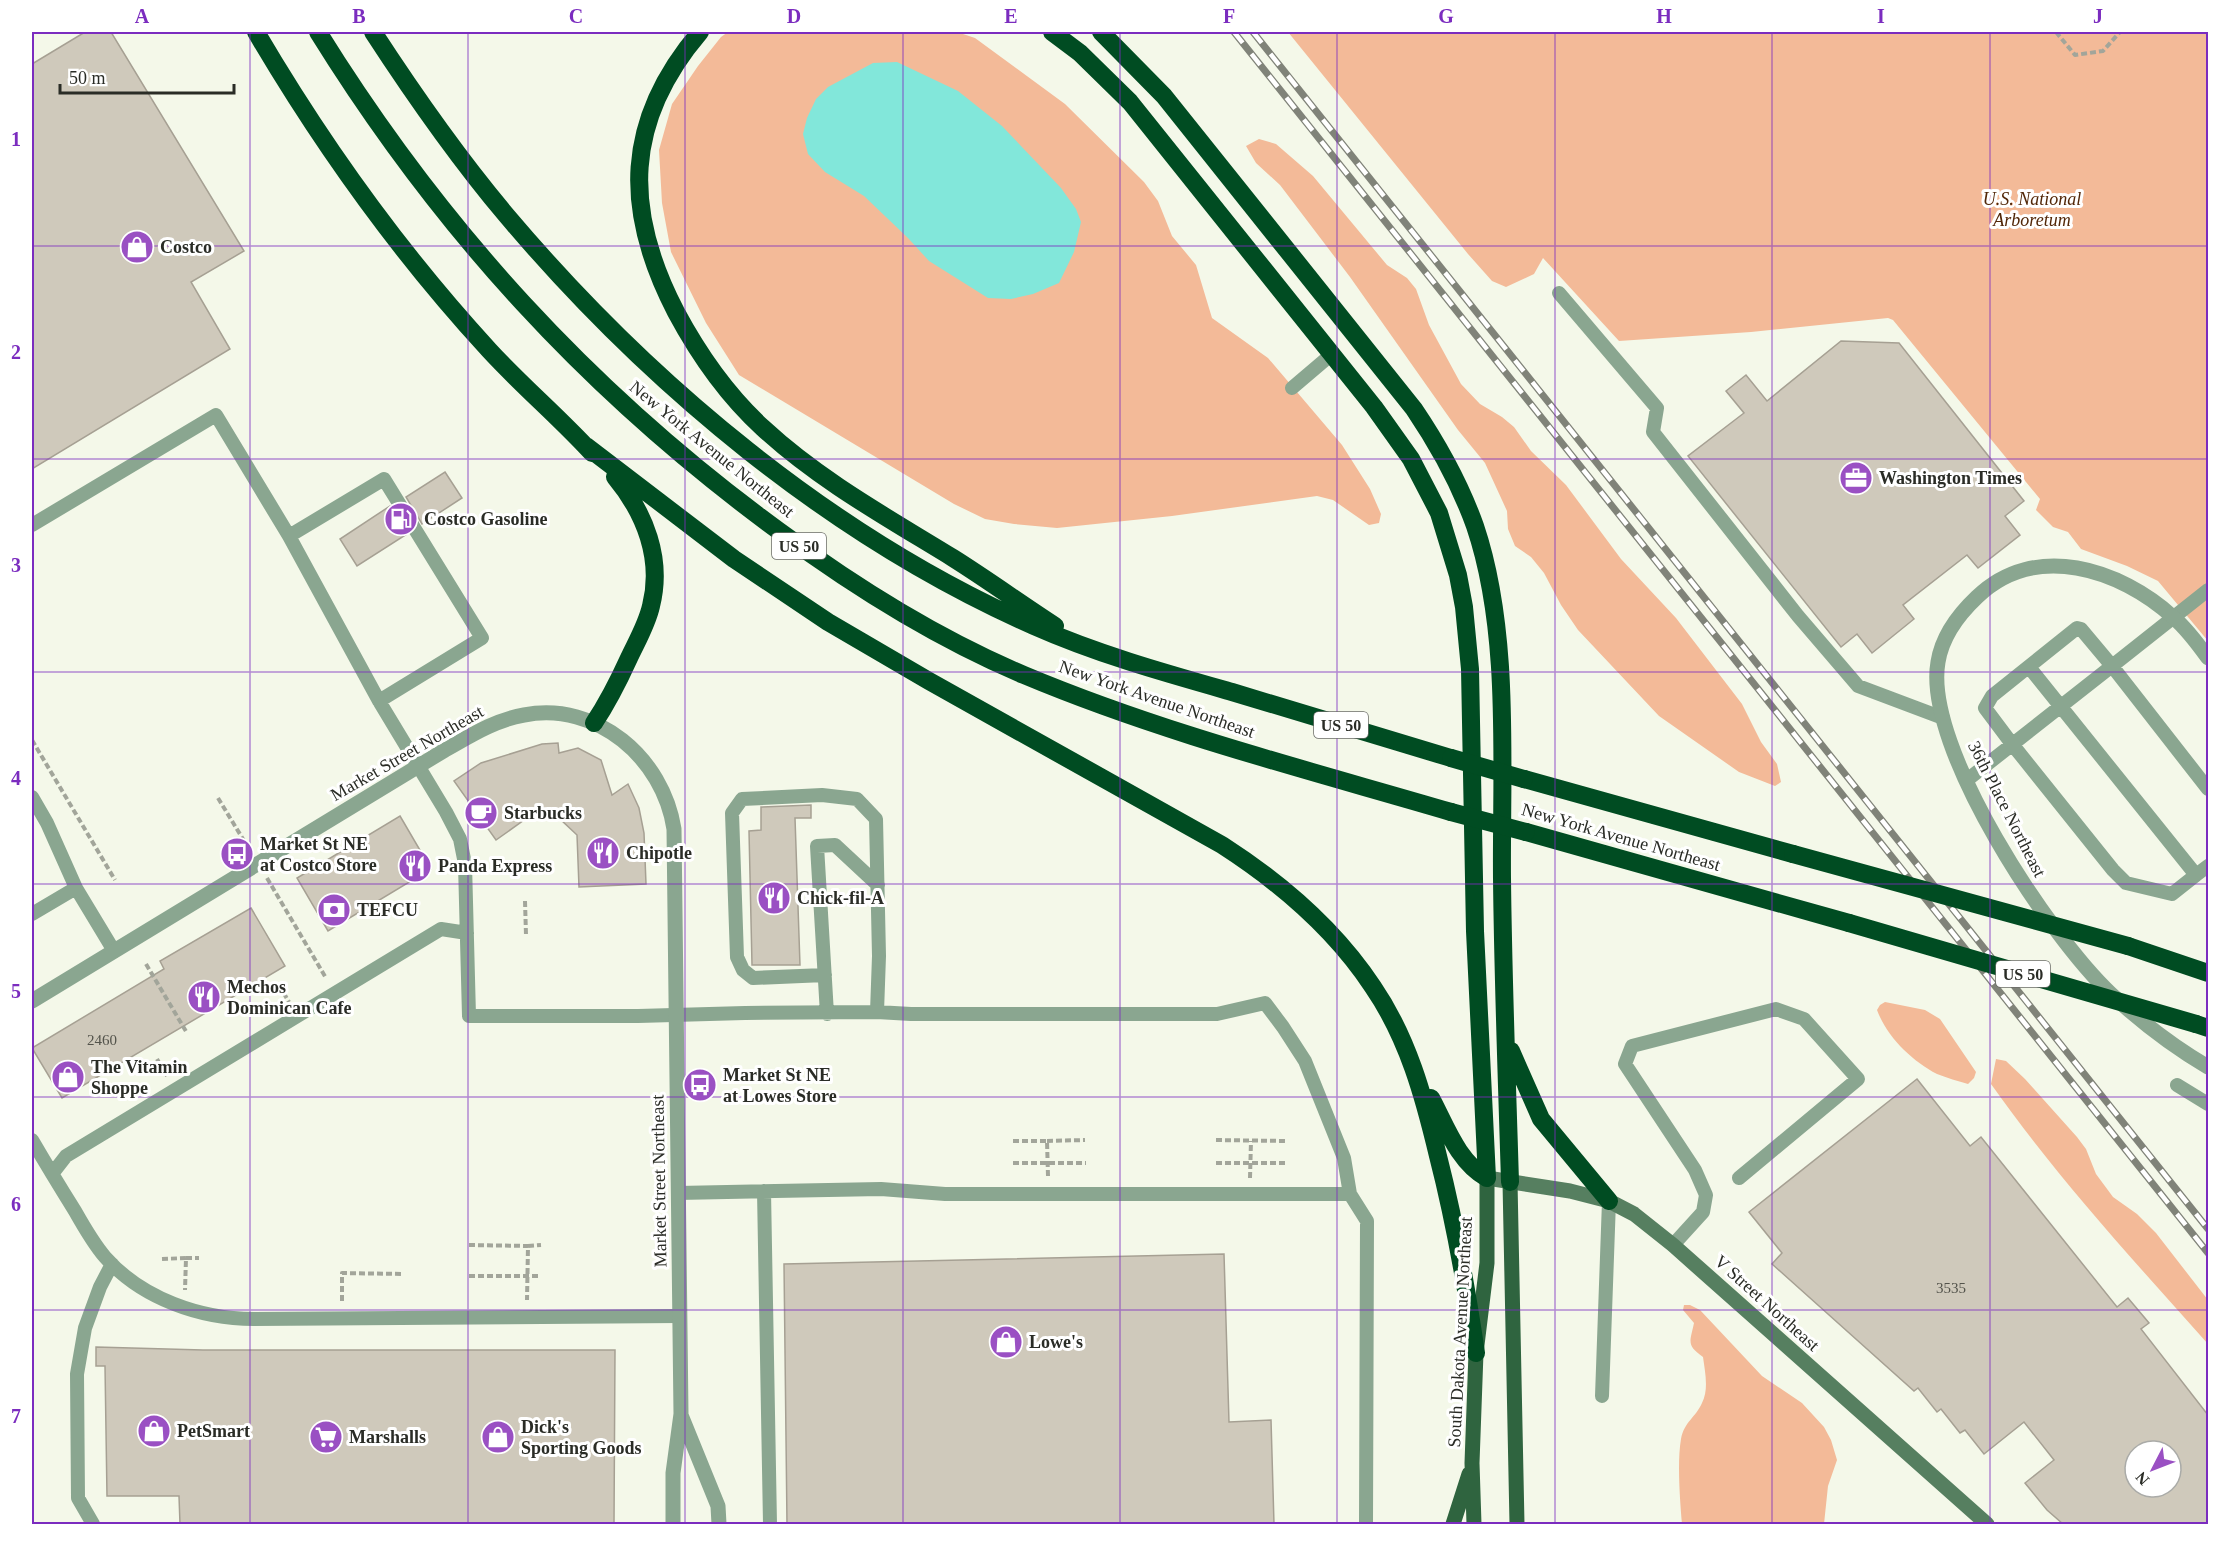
<svg xmlns="http://www.w3.org/2000/svg" width="2240" height="1556" font-family="Georgia,serif">
<rect width="100%" height="100%" fill="#f4f8e9"/>
<path fill="#f3ba98" d="M728,32H957L975,38L1065,104L1144,182L1158,201L1172,236L1196,265L1212,318L1268,358L1342,445L1370,489L1381,514L1379,523L1369,525L1333,500L1317,496L1172,516L1057,528L1014,524L985,519L954,504L739,375L706,323L671,252L662,203L659,150L672,104L698,66L721,37Z
M1288,32H2208V641L2158,581L2127,566L2081,549L2068,532L2053,527L2036,510L2040,499L1893,320L1888,318L1751,332L1619,341L1543,258L1534,274L1506,287L1492,281L1468,254Z
M1259,139L1276,144L1313,176L1387,265L1407,278L1416,289L1429,325L1461,384L1480,404L1502,417L1514,427L1531,451L1566,485L1621,559L1676,618L1742,704L1761,742L1777,764L1781,782L1775,786L1739,772L1659,716L1578,630L1561,605L1544,573L1531,557L1515,546L1508,529L1507,511L1485,463L1458,430L1350,277L1280,185L1256,163L1246,146Z
M1885,1002L1925,1010L1940,1019L1976,1072L1974,1078L1968,1084C1958,1081 1947,1078 1937,1074C1912,1061 1887,1037 1877,1010L1880,1005Z
M1996,1059L2006,1061L2025,1079L2077,1137L2086,1149L2096,1174L2113,1197L2137,1214L2156,1233L2208,1300V1344C2133,1260 2056,1176 1991,1084Z
M1684,1305H1690L1700,1310L1762,1376L1802,1403L1824,1427L1831,1440L1837,1460L1828,1486L1824,1524H1682C1680,1501 1677,1462 1681,1439C1684,1422 1696,1417 1702,1403C1709,1389 1705,1372 1703,1357C1686,1345 1690,1342 1694,1323L1683,1310Z"/>
<path fill="#82e7da" d="M897,62L958,91L1002,126L1061,188L1076,209L1081,222L1074,252L1059,283L1033,294L1011,299L988,298L929,261L908,238L864,196L825,172L808,154L803,134L807,118L816,99L828,87L873,63Z"/>
<path fill="#cfc9bb" stroke="#a6a093" stroke-width="1.5" fill-rule="evenodd" d="M85,32H111L244,251L191,282L230,349L32,469V64Z
M1841,341L1899,343L2024,501L2005,516L2020,535L1978,568L1967,555L1903,605L1914,619L1872,653L1857,634L1841,647L1688,456L1744,413L1726,391L1746,375L1767,401Z
M445,472L462,498L422,524L406,497Z
M390,506L407,534L357,566L340,539Z
M558,743L559,753L578,748L601,760L612,795L628,784L639,808L644,833L646,884L579,887L577,835L561,820L546,814L527,818L496,840L454,781L481,763L542,744Z
M811,805V818H795L800,965H752L749,831L761,830V807Z
M400,816L431,869L328,931L297,878Z
M251,908L285,966L62,1098L32,1048L164,969L160,961Z
M1917,1079L1970,1146L1981,1137L2117,1307L2128,1298L2149,1323L2141,1329L2208,1415V1524H2063L2047,1510L2025,1483L2054,1460L2024,1422L1984,1454L1965,1430L1960,1433L1941,1409L1937,1412L1918,1388L1914,1391L1772,1264L1782,1253L1749,1212ZM2135,1451H2171V1487H2135Z
M1224,1254L1229,1422L1271,1420L1274,1524H787L784,1264Z
M96,1347L203,1350H615L614,1524H180L179,1496H107L105,1366H96Z"/>
<g fill="none" stroke-linecap="round" stroke-linejoin="round">
<path stroke="#a2a59a" stroke-width="4" stroke-dasharray="6 3" stroke-linecap="butt" d="M2056,32L2075,55L2103,51L2120,32
M32,740L115,880
M218,798L249,849
M267,878L326,978
M838,900H850
M525,901L526,935
M146,964L187,1033
M279,985L289,1002
M157,1059L167,1076
M1216,1140L1286,1141
M1013,1141H1047L1048,1176
M1047,1141L1085,1140
M1013,1163H1086
M1216,1163H1287
M1250,1178L1251,1141
M469,1245L528,1246L527,1300
M528,1246L541,1245
M186,1258H199
M162,1259L186,1258L185,1290
M469,1276H541
M342,1301V1273L403,1274"/>
<path stroke="#8aa690" stroke-width="14" d="M1559,293L1657,408L1653,432L1798,616L1858,686L1943,718
M1292,388L1332,354
M32,525L216,415L289,536L379,701L446,812L460,839L465,864L469,1016H638L745,1013L877,1012L911,1014H1217L1265,1003L1283,1027L1305,1061L1344,1158L1350,1194L1367,1221L1366,1524
M289,536L384,479L482,638L379,701
M2208,590L2112,666L2208,789
M1967,780C2015,742 2063,704 2112,666L2081,629L2077,628L1992,696L1985,708L2012,744L2113,870L2126,883L2172,894L2196,875L2029,667
M32,797L47,823L76,888L114,951
M2196,875L2208,866
M32,914L76,888
M825,975L753,978L743,970L737,957L732,813L742,799L822,795L857,799L876,819L879,956L877,1012
M827,1014L817,846L835,845L878,885
M2177,1085L2208,1104
M32,1140C46,1164 60,1187 75,1211C84,1227 93,1243 105,1257C142,1299 201,1319 254,1319L680,1316
M52,1174L66,1156L441,929L467,933
M764,1191L770,1524
M678,1193L881,1189L945,1194H1350
M1673,1245L1703,1212L1706,1195L1695,1170L1625,1064L1632,1046L1776,1009L1804,1019L1858,1079L1739,1178
M1602,1396L1609,1201
M93,1524L78,1498L77,1374L85,1328L100,1287L112,1264"/>
<path stroke="#8aa690" stroke-width="15" d="M2208,658C2198,644 2187,629 2173,617C2120,569 2035,541 1977,597C1959,614 1942,637 1938,662C1923,747 2050,937 2111,994C2140,1021 2174,1047 2208,1067
M32,1001L445,750C470,736 495,720 524,715C597,701 663,758 674,829L681,1414L673,1473V1524
M681,1415L718,1506L719,1524"/>
<path stroke="#567f60" stroke-width="15" d="M1487,1178L1570,1191L1609,1201L1634,1214L1673,1245L1987,1524"/>
<path stroke="#2f643f" stroke-width="15" d="M1510,1182L1517,1524
M1453,1524L1469,1474
M1474,1524L1472,1463L1476,1353L1487,1263V1178"/>
<path stroke="#004c22" stroke-width="18" d="M256,32C323,146 399,252 489,350C522,386 559,417 592,453
M318,32C441,230 590,393 779,531C855,587 936,638 1024,675C1162,733 1308,770 1451,812
M373,32C414,95 458,158 507,216C649,384 832,537 1034,626C1097,654 1165,673 1232,692C1305,714 1378,736 1451,758
M700,32C624,121 623,210 676,312C699,355 727,395 763,428C819,480 888,518 953,558C988,580 1021,604 1055,626
M1052,32L1080,53L1130,102L1374,407L1411,459L1439,513L1458,575L1464,607L1470,669L1475,931L1487,1178
M1101,32L1164,96L1414,409C1439,446 1460,484 1475,526C1511,632 1501,766 1502,878C1503,979 1507,1081 1510,1182
M586,446L734,559L828,622L929,681L1222,845C1281,883 1334,928 1373,987C1408,1038 1424,1097 1438,1156C1455,1222 1466,1285 1476,1353
M594,723C608,702 619,680 629,658C637,641 647,624 651,606C663,559 645,513 615,477
M1524,779L1793,854
M1526,832L1849,923
M2128,946L2208,973
M2196,1024L2208,1028
M1511,1051L1541,1119L1609,1201
M1431,1098C1446,1126 1458,1162 1487,1178"/>
<defs>
<path id="rail" d="M1234,32L2208,1253
M1253,32L2208,1229"/>
</defs>
<use href="#rail" stroke="#808379" stroke-width="7"/>
<use href="#rail" stroke="#fff" stroke-width="4.5" stroke-dasharray="14" stroke-linecap="butt"/>
<path stroke="#004c22" stroke-width="18" d="M1451,758L1524,779
M1451,812L1526,832
M1793,854L2128,946
M1849,923L2196,1024"/>
</g>
<path fill="none" stroke="#7b2cbf" stroke-width="1.5" stroke-opacity="0.55" d="M250,32V1524M468,32V1524M685,32V1524M903,32V1524M1120,32V1524M1337,32V1524M1555,32V1524M1772,32V1524M1990,32V1524M32,246H2208M32,459H2208M32,672H2208M32,884H2208M32,1097H2208M32,1310H2208"/>
<defs>
<symbol id="shop-disc" viewBox="-11 -11 22 22"><circle r="9.5" fill="#9a50c3" stroke="#fff"/><path d="M-5-2.5h2.3a2.7 3.5 0 0 1 5.4 0H5L5.5 6h-11ZM-1.5-2.5h3a1.5 2.3 0 0 0-3 0Z" fill="#fff"/></symbol>
<symbol id="office-disc" viewBox="-11 -11 22 22"><circle r="9.5" fill="#9a50c3" stroke="#fff"/><path d="M-6-3h4V-5.5h4V-3h4V5H-6ZM-1-4.5V-3h2v-1.5ZM-6 0V1H6V0Z" fill="#fff"/></symbol>
<symbol id="fuel-disc" viewBox="-11 -11 22 22"><circle r="9.5" fill="#9a50c3" stroke="#fff"/><path d="M-5.5-6h7V0h2V4h1.3V-2.5L3-4.5l.8-.8L6-3V5H2.5V1h-1V6h-7ZM-4.2-4.7v3.2H.2V-4.7Z" fill="#fff"/></symbol>
<symbol id="cafe-disc" viewBox="-11 -11 22 22"><circle r="9.5" fill="#9a50c3" stroke="#fff"/><path d="M-5.5-4.5H6V0H3Q3 3.5 0 3.5H-2.5Q-5.5 3.5-5.5 0ZM3-3.2v2h1.7v-2ZM-6 4.5H4V6H-6Z" fill="#fff"/></symbol>
<symbol id="restaurant-disc" viewBox="-11 -11 22 22"><circle r="9.5" fill="#9a50c3" stroke="#fff"/><path d="M-5-6h1v4h1v-4h1v4h1v-4h1v5L-1.5 .5V6h-2V.5L-5-1ZM5-6V6H3V1.5H1.5Q1.5-4 5-6Z" fill="#fff"/></symbol>
<symbol id="bus-disc" viewBox="-11 -11 22 22"><circle r="9.5" fill="#9a50c3" stroke="#fff"/><path d="M-5-6H5V4H4V6H2V4H-2V6H-4V4H-5ZM-3.5-4V0h7V-4ZM-3.5 1.2v1.5H-2V1.2ZM2 1.2v1.5H3.5V1.2Z" fill="#fff"/></symbol>
<symbol id="bank-disc" viewBox="-11 -11 22 22"><circle r="9.5" fill="#9a50c3" stroke="#fff"/><path d="M-6-4H6V4H-6ZM0-2.3a2.3 2.3 0 1 0 0 4.6a2.3 2.3 0 1 0 0-4.6Z" fill="#fff"/></symbol>
<symbol id="supermarket-disc" viewBox="-11 -11 22 22"><circle r="9.5" fill="#9a50c3" stroke="#fff"/><path d="M-6-5.5h2.5l.6 2H6L4.5 2H-2.5L-4.4-4H-6ZM-1.5 3.2a1.3 1.3 0 1 0 .1 0ZM3 3.2a1.3 1.3 0 1 0 .1 0Z" fill="#fff"/></symbol>
</defs>
<g fill-rule="evenodd">
<use href="#shop-disc" x="118" y="228" width="38" height="38"/>
<use href="#office-disc" x="1837" y="459" width="38" height="38"/>
<use href="#fuel-disc" x="382" y="500" width="38" height="38"/>
<use href="#cafe-disc" x="462" y="794" width="38" height="38"/>
<use href="#restaurant-disc" x="584" y="834" width="38" height="38"/>
<use href="#bus-disc" x="218" y="835" width="38" height="38"/>
<use href="#restaurant-disc" x="396" y="847" width="38" height="38"/>
<use href="#restaurant-disc" x="755" y="879" width="38" height="38"/>
<use href="#bank-disc" x="315" y="891" width="38" height="38"/>
<use href="#restaurant-disc" x="185" y="978" width="38" height="38"/>
<use href="#shop-disc" x="49" y="1058" width="38" height="38"/>
<use href="#bus-disc" x="681" y="1066" width="38" height="38"/>
<use href="#shop-disc" x="987" y="1323" width="38" height="38"/>
<use href="#shop-disc" x="135" y="1412" width="38" height="38"/>
<use href="#supermarket-disc" x="307" y="1418" width="38" height="38"/>
<use href="#shop-disc" x="479" y="1418" width="38" height="38"/>
</g>
<g text-anchor="middle" dominant-baseline="central" stroke-width="6" stroke-linejoin="round" paint-order="stroke">
<g font-size="15" fill="#53534b">
<text x="102" y="1040">2460</text>
<text x="1951" y="1288">3535</text>
</g>
<g fill="#fff" stroke="#6a6b67" stroke-width="1.5">
<rect x="772" y="533" width="54" height="26" rx="4.5"/>
<rect x="1314" y="712" width="54" height="26" rx="4.5"/>
<rect x="1996" y="961" width="54" height="26" rx="4.5"/>
</g>
<g font-size="16" font-weight="bold" fill="#2a2c26">
<text x="799" y="546">US 50</text>
<text x="1341" y="725">US 50</text>
<text x="2023" y="974">US 50</text>
</g>
<g font-size="18" font-style="italic" fill="#522708" stroke="#fff">
<text x="2032" y="199">U.S. National<tspan x="2032" dy="21">Arboretum</tspan></text>
</g>
<g font-size="18" font-weight="bold" fill="#2a2c26" stroke="#fff" text-anchor="start">
<text x="160" y="247">Costco</text>
<text x="1879" y="478">Washington Times</text>
<text x="424" y="519">Costco Gasoline</text>
<text x="504" y="813">Starbucks</text>
<text x="260" y="844">Market St NE<tspan x="260" dy="21">at Costco Store</tspan></text>
<text x="626" y="853">Chipotle</text>
<text x="438" y="866">Panda Express</text>
<text x="797" y="898">Chick-fil-A</text>
<text x="357" y="910">TEFCU</text>
<text x="227" y="987">Mechos<tspan x="227" dy="21">Dominican Cafe</tspan></text>
<text x="91" y="1067">The Vitamin<tspan x="91" dy="21">Shoppe</tspan></text>
<text x="723" y="1075">Market St NE<tspan x="723" dy="21">at Lowes Store</tspan></text>
<text x="1029" y="1342">Lowe's</text>
<text x="521" y="1427">Dick's<tspan x="521" dy="21">Sporting Goods</tspan></text>
<text x="177" y="1431">PetSmart</text>
<text x="349" y="1437">Marshalls</text>
</g>
<g font-size="18" fill="#2a2c26" stroke="#fff">
<text transform="translate(712 449) rotate(39)">New York Avenue Northeast</text>
<text transform="translate(1157 699) rotate(19)">New York Avenue Northeast</text>
<text transform="translate(407 753) rotate(-30)">Market Street Northeast</text>
<text transform="translate(2007 809) rotate(63)">36th Place Northeast</text>
<text transform="translate(1621 837) rotate(16)">New York Avenue Northeast</text>
<text transform="translate(659 1181) rotate(-91)">Market Street Northeast</text>
<text transform="translate(1767 1303) rotate(42)">V Street Northeast</text>
<text transform="translate(1460 1332) rotate(-87)">South Dakota Avenue Northeast</text>
</g>
</g>
<rect width="2240" height="1556" fill="none" stroke="#ffffff" stroke-width="66"/>
<g transform="translate(2153 1469) rotate(228)"><circle r="28" fill="#ffffff" stroke="#aaaba8" stroke-width="1.5"/>
<path d="M0-4.5L10 22L0 15L-10 22Z" fill="#9a50c3"/>
<text y="-9" font-size="16" font-weight="bold" text-anchor="middle" fill="#2a2c26">N</text>
</g>
<path d="M60 84v9h174v-9" fill="none" stroke="#2a2c26" stroke-width="3"/>
<text x="69" y="84" font-size="18" fill="#2a2c26" stroke="#ffffff" stroke-width="4.5" paint-order="stroke">50 m</text>
<rect x="33" y="33" width="2174" height="1490" fill="none" stroke="#7b2cbf" stroke-width="2"/>
<g font-size="20" text-anchor="middle" font-weight="bold" fill="#7b2cbf">
<text x="142" y="23">A</text>
<text x="359" y="23">B</text>
<text x="576" y="23">C</text>
<text x="794" y="23">D</text>
<text x="1011" y="23">E</text>
<text x="1229" y="23">F</text>
<text x="1446" y="23">G</text>
<text x="1664" y="23">H</text>
<text x="1881" y="23">I</text>
<text x="2098" y="23">J</text>
<text x="16" y="146">1</text>
<text x="16" y="359">2</text>
<text x="16" y="572">3</text>
<text x="16" y="785">4</text>
<text x="16" y="998">5</text>
<text x="16" y="1211">6</text>
<text x="16" y="1423">7</text>
</g>
</svg>
